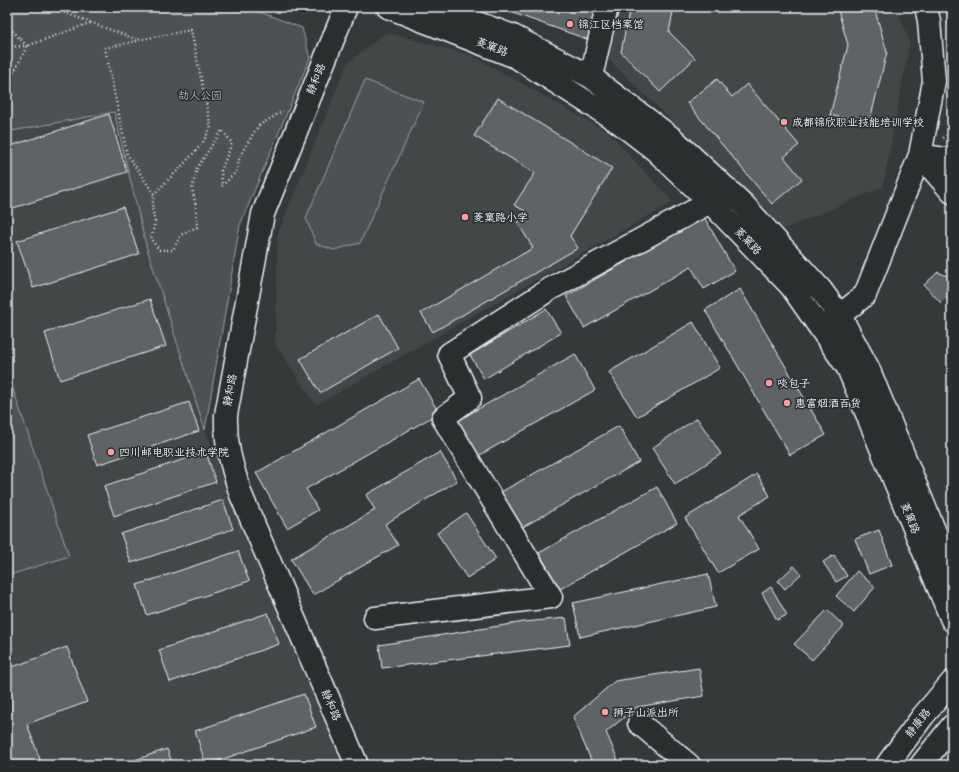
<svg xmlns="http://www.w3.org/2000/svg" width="959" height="772" font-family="'Balsamiq Sans','LXGW WenKai TC',sans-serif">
<rect width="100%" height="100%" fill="#35393a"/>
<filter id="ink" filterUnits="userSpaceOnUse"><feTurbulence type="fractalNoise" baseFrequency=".025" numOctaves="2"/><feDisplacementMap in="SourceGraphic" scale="8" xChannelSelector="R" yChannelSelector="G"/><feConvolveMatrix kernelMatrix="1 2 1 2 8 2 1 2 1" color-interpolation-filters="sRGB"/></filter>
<g filter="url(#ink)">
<path fill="#424647" d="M615,7H896L910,42L883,187L784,229L606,57Z
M386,32L473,56L608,132L673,202L316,405L275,344L278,233L347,64Z
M114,112L146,245L205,430L344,765H7V132Z"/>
<path fill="#4d5152" stroke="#9aa1a5" d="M7,7H247L302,28L310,58L240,225L205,430L146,245L114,112L7,132Z
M946,7H952V54Z
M365,80L424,102L360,243L334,250L316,244L306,218Z
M7,371L69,556L7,576Z"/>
<path fill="#5f6365" stroke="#e8f1f8" d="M496,7H600L592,41Z
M630,7H674L669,32L695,58L660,92L621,52Z
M837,7H874L887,52L869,124L830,115L848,45Z
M717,79L732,97L747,84L799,145L784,157L802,179L772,204L687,103Z
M498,98L612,168L570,236L578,248L433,332L421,313L533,248L518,223L525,211L514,205L535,173L474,136Z
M109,114L127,172L7,210V147Z
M123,207L139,254L33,288L17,241Z
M704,217L735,271L704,289L691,267L584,328L566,296Z
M938,272L949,277L952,274V292L941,303L924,285Z
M740,289L826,435L790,455L705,310Z
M150,299L166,346L60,380L45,333Z
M546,309L561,333L484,379L470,355Z
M379,314L398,348L320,393L300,359Z
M693,322L720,368L637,417L609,372Z
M575,354L595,390L478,456L457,421Z
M419,379L439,413L306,489L318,510L287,528L256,473Z
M189,402L199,431L97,465L87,435Z
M697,418L721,454L675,484L652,448Z
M619,426L639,462L521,528L501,492Z
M206,452L216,482L114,516L104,486Z
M440,452L457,481L385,524L398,545L313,595L291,559L375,510L366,495Z
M757,474L770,496L739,515L759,549L718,573L685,518Z
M657,487L677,523L560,589L539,553Z
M223,500L233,529L131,563L121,534Z
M466,513L496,559L467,578L437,533Z
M879,530L892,565L869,574L855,539Z
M238,551L249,581L147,615L137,585Z
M834,555L847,576L836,582L823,562Z
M794,566L801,574L785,589L778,581Z
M857,571L875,587L854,612L836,596Z
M708,574L716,607L580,637L573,603Z
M771,587L787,615L777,620L762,593Z
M827,610L844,626L812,660L794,644Z
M268,613L279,644L170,682L159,650Z
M566,618L570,645L382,668L379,645L524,622Z
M67,647L87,702L27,724L42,765H7V669Z
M699,668L704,696L637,707L606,732L620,765H593L573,717L615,681Z
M304,694L316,727L206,765L195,731Z
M167,749L173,765H134L132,761Z"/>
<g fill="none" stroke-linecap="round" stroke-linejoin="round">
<defs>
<path id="minor" d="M346,7L263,214L226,415C225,446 232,466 241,495L357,765
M388,7L516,57L620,123L655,150L710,202L791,286L848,368L952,620
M434,7L513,36L591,77L672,138L743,204L821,290L840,316L868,368L952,574
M926,7L929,21L934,81L920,155L952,192
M591,77L607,7
M829,324L865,295L920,155L952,160
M375,618L551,597L443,418L470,398L449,354L550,289L710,202
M639,723L689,765"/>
<path id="major" d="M887,765L923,716L952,682
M921,765L952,726"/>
</defs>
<use href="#minor" stroke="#e8f1f8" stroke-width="25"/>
<use href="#major" stroke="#e8f1f8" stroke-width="25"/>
<path stroke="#e8f1f8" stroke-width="2.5" stroke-dasharray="1 3" stroke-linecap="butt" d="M49,7L138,40L191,30L211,127L202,144L182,166L154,194L152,208L155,222L151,239L159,250H173L181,235L197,227L196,207L192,189L197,168L222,130L232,143L221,171L222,186L236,172L240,156L258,126L283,111
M7,25L27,46
M137,41L105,48L127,154L154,194
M7,47L26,46
M7,114L10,113L12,76L27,46L90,23
M943,138L952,131"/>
<use href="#minor" stroke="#2a2d2e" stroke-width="22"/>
<use href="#major" stroke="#2a2d2e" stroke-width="22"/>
</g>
</g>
<g fill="#ff9aa2" stroke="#2a2d2e" stroke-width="1.5">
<circle cx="570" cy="24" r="4"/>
<circle cx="784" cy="122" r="4"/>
<circle cx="465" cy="217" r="4"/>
<circle cx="769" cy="383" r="4"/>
<circle cx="787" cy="403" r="4"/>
<circle cx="111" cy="452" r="4"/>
<circle cx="605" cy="712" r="4"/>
</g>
<g text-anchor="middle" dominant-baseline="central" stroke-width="3" stroke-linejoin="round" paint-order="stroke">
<g font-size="11" fill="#e8f1f8" stroke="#2a2d2e" text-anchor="start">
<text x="578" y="24">锦江区档案馆</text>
<text x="792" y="122">成都锦欣职业技能培训学校</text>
<text x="473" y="217">菱窠路小学</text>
<text x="777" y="383">啖包子</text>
<text x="795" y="403">惠富烟酒百货</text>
<text x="119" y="452">四川邮电职业技术学院</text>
<text x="613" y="712">狮子山派出所</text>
</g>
<g font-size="11" fill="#e8f1f8" stroke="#2a2d2e">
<text transform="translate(492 47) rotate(21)">菱窠路</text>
<text transform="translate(316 79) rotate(-68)">静和路</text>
<text transform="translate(748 241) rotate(46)">菱窠路</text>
<text transform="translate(230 390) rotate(-80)">静和路</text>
<text transform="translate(910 518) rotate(68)">菱窠路</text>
<text transform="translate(331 705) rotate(67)">静和路</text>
<text transform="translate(918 723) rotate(-52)">静康路</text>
</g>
<g font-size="11" fill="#b2b9be" stroke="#2a2d2e">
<text x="200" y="95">劼人公园</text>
</g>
</g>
<rect width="959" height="772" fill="none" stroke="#2a2d2e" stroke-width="24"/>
<rect x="12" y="12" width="935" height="748" fill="none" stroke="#e8f1f8" stroke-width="1.5" filter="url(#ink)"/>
</svg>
